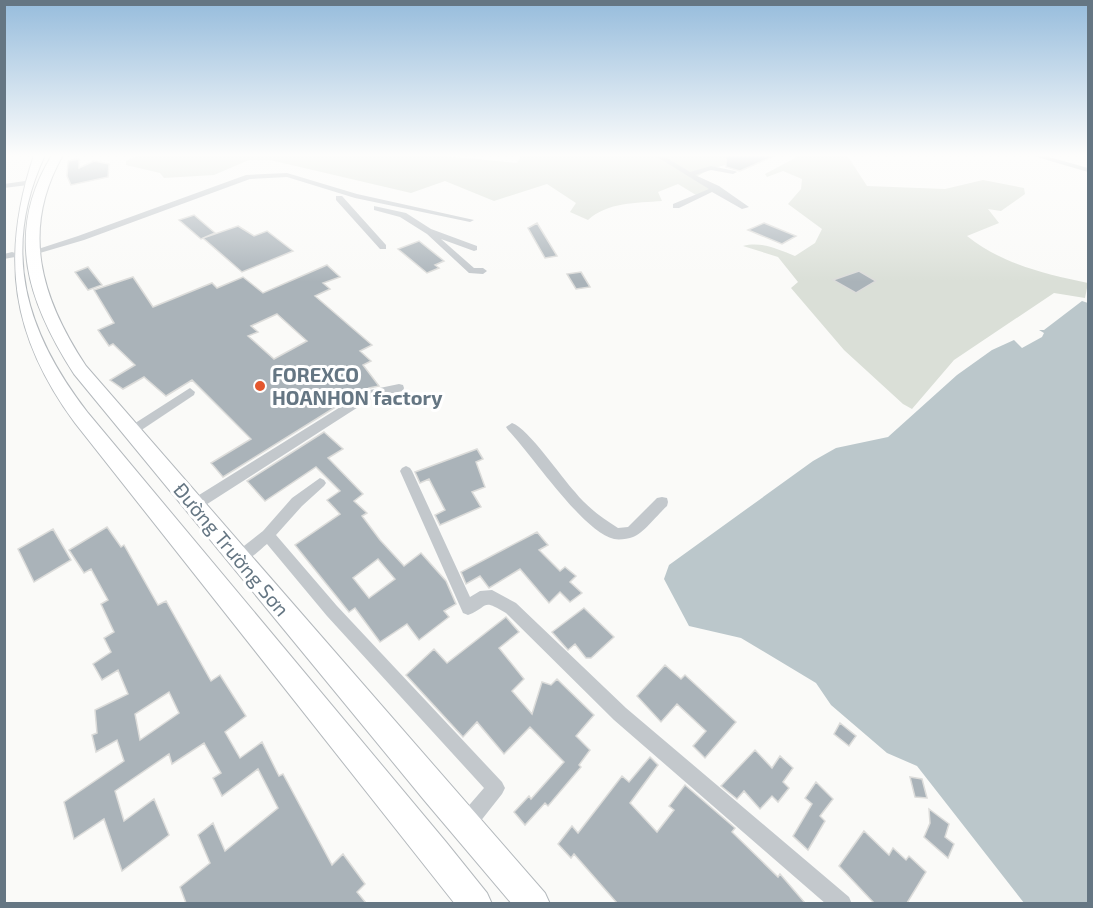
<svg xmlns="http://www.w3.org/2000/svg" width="1093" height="908" font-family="'Exo 2',sans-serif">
<rect width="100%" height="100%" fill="#fafaf8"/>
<path fill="#dadfd7" d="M138,155H434L517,163L521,155H764L710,169L696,177L716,188L696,195L678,184L658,192L662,201C636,203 608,202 588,220L570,212L576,203L547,184L494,201L445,181L411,193L270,160H249L214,175L164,178L160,173L126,165V161Z
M795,155H847L867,186L945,189L983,180L1024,188L1025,194L1001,211L988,209L999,223L967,236C1002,264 1045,274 1088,283L1085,298L1054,293L954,360L912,409L903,404L844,350L791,288L798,282L778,257L743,246C761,241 777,249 795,256L815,243L822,229L788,204L801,189L802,179L783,171L767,177L765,174L795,158Z"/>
<path fill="#bbc7cb" d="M1082,301L1088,303V903H1024L917,766L887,753L831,705L816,683L741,638L689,626L664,579L669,565L813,461L836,448L888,437L957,375L992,350L1014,340L1022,348L1042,337L1044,333L1039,330H1044Z"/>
<path fill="#aab3b9" stroke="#dcdcda" stroke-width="1.5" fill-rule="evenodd" d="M726,155H776L740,171L726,167Z
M79,159V168L94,161L109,164L108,177L71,185L67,176L68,161Z
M194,215L215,233L201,239L179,220Z
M537,223L557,256L545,258L528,228Z
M764,223L796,236L782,244L748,230Z
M238,226L254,236L267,231L293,251L242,272L203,238Z
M419,241L444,261L435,265L439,268L427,273L398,249Z
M327,265L340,277L323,283L330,289L315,296L372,345L360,351L371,361L363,365L379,386L369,388L342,403L223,477L211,463L251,439L192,380L166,396L144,377L123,389L110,380L135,365L113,344L109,346L98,330L114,323L94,290L133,277L153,307L212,283L217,288L243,277L263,293ZM277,314L307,341L274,359L248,336L258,332L251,326Z
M88,267L102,285L88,290L75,272Z
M859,271L876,281L856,293L833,280Z
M581,272L590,287L576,289L567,274Z
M324,432L343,449L328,458L363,494L354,501L367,513L362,516L380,540L404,566L421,553L446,581L456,604L444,611L449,617L419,640L407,624L380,642L355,608L349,612L295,545L340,514L327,500L340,491L316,467L265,501L247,481ZM378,559L395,579L369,598L353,578Z
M477,449L483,459L476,462L485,487L472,492L481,507L440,525L435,515L445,510L429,479L420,483L415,472Z
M107,527L121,547L124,545L158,605L166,601L211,681L220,675L246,716L225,732L240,758L262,742L279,776L283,774L332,865L343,854L365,884L357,892L366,903H186L180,887L210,863L198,835L213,823L225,851L278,808L258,769L222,796L213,778L221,773L204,743L172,764L169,754L115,791L124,821L154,799L169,835L122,871L104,819L74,839L64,802L124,761L117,740L96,752L92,735L97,733L95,710L128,694L118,670L102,680L93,664L111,652L104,638L114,632L101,604L108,600L91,569L84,573L69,550ZM169,692L179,713L140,740L135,714Z
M53,529L71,560L34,582L18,549Z
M537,532L548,545L539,550L560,571L565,567L576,576L570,582L582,593L570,602L560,592L549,603L520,569L489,588L480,576L466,584L461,572Z
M584,608L614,637L591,658H586L575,644L568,650L552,632Z
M506,617L519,632L499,648L524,679L512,691L532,714L542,682L551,685L557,679L594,715L576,736L590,750L579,765L581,767L548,806L545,803L525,825L514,812L529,796L531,799L564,762L530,727L504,754L477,722L463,737L406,675L434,649L447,663Z
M665,665L681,679L685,675L736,722L705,758L693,746L706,731L677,704L661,722L637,696Z
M840,723L856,736L849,746L834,734Z
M755,750L772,768L780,756L793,768L783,782L789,788L778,802L772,796L760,809L744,791L737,799L721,786Z
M650,757L658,765L630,803L657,832L674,810L669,806L685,785L735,828L732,832L778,877L780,874L805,903H617L574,854L571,858L558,844L572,826L578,833L622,776L629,782Z
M910,777L922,779L927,798L915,797Z
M816,782L833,799L820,816L825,821L808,850L793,836L812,804L805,798Z
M929,809L949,824L945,837L954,844L948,858L924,837L930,823Z
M864,831L889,855L893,848L906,860L909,856L926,872L907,903H874L839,866Z"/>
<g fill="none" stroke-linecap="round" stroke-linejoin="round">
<defs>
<path id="trunk" d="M34,155H45C0,251 26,333 88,413L446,842L487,893L492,904H455L75,423C11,336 0,257 34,155Z
M52,155H63C20,230 41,298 86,366L545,893L550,904H512L424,800L74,374C28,302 4,233 52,155Z"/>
</defs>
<use href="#trunk" stroke="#b4b9bd" stroke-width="2"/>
<path fill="#c3c8cc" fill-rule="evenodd" d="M654,155H662L690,172L711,166L735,171L737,172L733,174L711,170L695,175L719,186L749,207L742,209L712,192L679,208H673V204L709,189Z
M1030,155H1042L1088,168V172Z
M287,173L357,194L474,220L470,222L355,198L287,177L250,179L84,240L33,255L29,252L78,236L246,175Z
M25,181L29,183L28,185L4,188V184Z
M336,196H342L386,245V249H380L336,200Z
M374,206L406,213L431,229L477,246V250L474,251L441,239L474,268H483L487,271L483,274L469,273L427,234L400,217L374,210Z
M12,252L15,253V257L4,259V254Z
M399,384L403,385L404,388L403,391L377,396L366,402L201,508L196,509L191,508L190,504L191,500L358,396L370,390Z
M190,388L195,392L194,395L137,433H129L127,430L129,427Z
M512,423C529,429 561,477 575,492C587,507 602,518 618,528L628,527L657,498L662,497L667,498L668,502L667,506C658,514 643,534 633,537C628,539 619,540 614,539C583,532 532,455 508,430L506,427Z
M406,466L410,468L412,471L470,597L480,591L492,590L516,603L626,708L849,897L852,904H826L614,720L506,613C481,598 490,606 468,615L463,613L400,471L402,468Z
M320,478L324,480L326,483L324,486L302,506L276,535L337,606L502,782L505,788L502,794L472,832L465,834L458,832L456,825L458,818L484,788L327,616L267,544C258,551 247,565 235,561L233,557L235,553L263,531L292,498Z"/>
<use href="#trunk" fill="#fff" fill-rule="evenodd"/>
</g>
<linearGradient id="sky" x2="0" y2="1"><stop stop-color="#96bcdc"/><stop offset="0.55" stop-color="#fdfdfc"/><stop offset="1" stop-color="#fdfdfc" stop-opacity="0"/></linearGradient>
<rect width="1093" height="282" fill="url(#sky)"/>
<circle fill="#e4572e" stroke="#fff" stroke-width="2" cx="260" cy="386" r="6"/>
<g text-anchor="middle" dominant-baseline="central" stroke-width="6" stroke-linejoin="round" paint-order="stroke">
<g font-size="20" font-weight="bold" fill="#657683" stroke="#fff" text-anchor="start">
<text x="272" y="374">FOREXCO<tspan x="272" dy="23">HOANHON factory</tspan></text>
</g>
<g font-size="20" fill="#657683" stroke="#fff">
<text transform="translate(232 549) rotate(50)">Đường Trường Sơn</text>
</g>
</g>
<rect width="1093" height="908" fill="none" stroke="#657683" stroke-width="12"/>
</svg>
